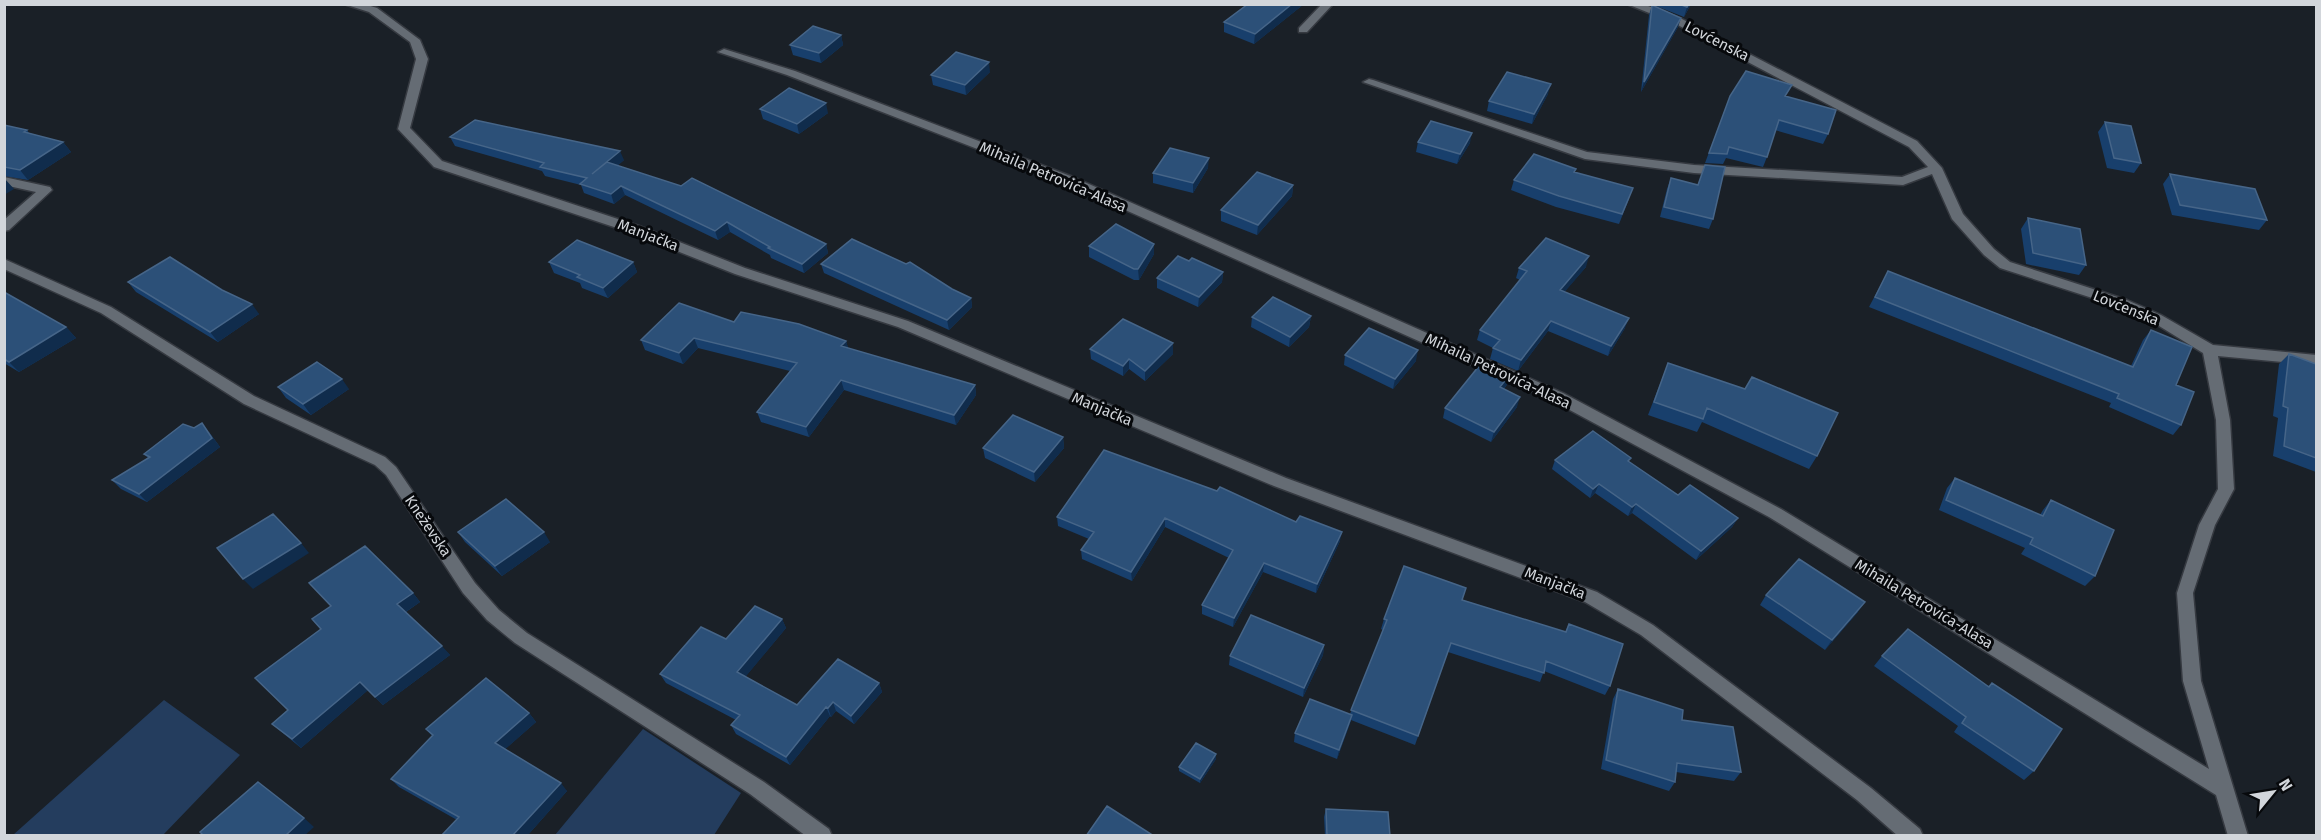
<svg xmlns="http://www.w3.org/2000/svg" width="2321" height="840" font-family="'Fira Sans',sans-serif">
<rect width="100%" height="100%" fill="#1a2027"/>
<path fill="#243d5e" d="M164,700L240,755L163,835H13Z
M643,729L741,793L714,835H555Z"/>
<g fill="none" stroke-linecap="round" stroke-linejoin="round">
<defs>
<path id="minor" d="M344,4H364L377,8L420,40L428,59L410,128L442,161L639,226L745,268L908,321L1286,478L1597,592L1653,625L1871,788L1920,829L1923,836H1898L1857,800L1641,635L1585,602L1274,486L898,327L735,274L629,232L434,167L398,129L416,59L410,42L369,12Z
M1322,4H1333L1307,32H1299V28Z
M1627,4H1643L1682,19L1917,141L1942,168L1963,214L1994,249L2010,262L2127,300L2161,315L2213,345L2316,355V365L2218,356L2230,420L2234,489L2215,525L2193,593L2201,681L2248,836H2228L2216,795L1769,517L1553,401L1065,183L787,75L718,52L724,49L795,71L1073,177L1563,393L1781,509L2209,769L2183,681L2177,593L2199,525L2218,489L2216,420L2203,353L2151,321L2117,306L2000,268L1984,255L1952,219L1932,174L1903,185L1694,173L1585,159L1363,82L1369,79L1373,80L1587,152L1694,165L1902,177L1928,167L1909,147L1674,23Z
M4,177L50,187L52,190L9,230L4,231V220L36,192L4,185Z
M4,259L111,307L254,396L385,457L396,467L475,583L499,610L527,633L764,782L829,829L832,836H806L750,794L515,643L487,620L463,593L386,475L375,465L244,404L101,313L4,269Z"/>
</defs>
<use href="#minor" stroke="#363a41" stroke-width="3"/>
<use href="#minor" fill="#656c74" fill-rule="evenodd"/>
</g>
<path fill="#183f6c" d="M1248,4H1304L1254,44L1224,32V22Z
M1651,4H1691L1684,17Z
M1652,5L1678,27L1641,92L1649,15Z
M841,35L843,45L821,63L793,55L790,45Z
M990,72L966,95L933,85L931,75Z
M1548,94L1532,124L1487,111L1489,101Z
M1730,96H1787L1828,134L1823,144L1775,130L1767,157L1763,167L1726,158L1723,164L1705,163Z
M760,109L828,113L799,134L763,119Z
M2105,122L2141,163L2134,173L2107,168L2098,132Z
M4,125L27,130L29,133L63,142L71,152L28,180L4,176Z
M450,137L624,160L617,166L826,244L828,253L804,273L771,258L770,255L730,232L718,240L625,195L614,204L584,193L581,185L545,176L542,171L455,146Z
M1418,142L1470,143L1457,164L1416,152Z
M1208,168L1193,193L1153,183V173Z
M1575,172L1629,199L1619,224L1556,207L1511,190L1514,180Z
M2170,174L2267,220L2259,230L2172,215L2163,184Z
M1671,178L1713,219L1709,229L1660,217L1667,189Z
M1293,185L1292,196L1257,235L1221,221V210Z
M2028,218L2086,265L2079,275L2026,264L2021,229Z
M1154,244V254L1139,280H1134L1089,257V246Z
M1189,261L1223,272L1222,282L1198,307L1157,288V278Z
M549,262H633L637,272L608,298L582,288L580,283L554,273Z
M821,264L952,289L971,298L972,307L949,330L824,273Z
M1586,267L1564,292L1625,328L1608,356L1548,331L1518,371L1490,359L1493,348L1477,340L1480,330L1520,280L1516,278L1519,268Z
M1888,271L2131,366L2143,340L2151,330L2176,385L2181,425L2173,435L2109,407L2111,403L1869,307Z
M128,282L222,290L259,314L218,342L136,292Z
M4,292L66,327L76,338L19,372L4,363Z
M1311,316L1309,327L1289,347L1251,327L1252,317Z
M734,322L846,341L848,348L975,385L976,395L956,425L844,390L809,437L761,422L757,412L790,371L698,348L683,364L645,350L641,340Z
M1173,343V354L1145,381L1129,369L1123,376L1091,359L1090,349Z
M2289,354L2316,364V472L2273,456L2278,418L2273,416L2279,364Z
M1345,355L1416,361L1393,389L1344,365Z
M1668,363L1745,389L1817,456L1809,469L1702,422L1697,432L1648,415Z
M1508,383L1504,389L1517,407L1491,442L1443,418L1445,408Z
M278,387L349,389L311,415L286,398Z
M194,428L209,432L220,447L147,502L121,489L112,480L148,458L144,454Z
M1063,437L1064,448L1035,482L985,458L983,448Z
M1104,450L1340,541L1316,593L1263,572L1233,627L1202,614V605L1229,558L1165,527L1132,581L1082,559L1081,550L1089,539L1058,526L1057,517Z
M1555,460L1629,462L1678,495L1738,518L1732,527L1696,560L1632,513L1628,516L1595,493L1590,498L1552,469Z
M1955,478L2040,515L2043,510L2051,500L2095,576L2085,586L2021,554L2025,548L1939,510L1947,488Z
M458,532L550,542L502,576L465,542Z
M413,593L420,602L406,612L450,655L383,705L368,690L301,748L272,724L288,710Z
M1766,595L1858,612L1825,650L1760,605Z
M1463,600L1565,632L1569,624L1610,686L1605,695L1544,671L1540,682L1448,652L1415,745L1351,720L1337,759L1294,742L1295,733L1350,714L1383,630L1381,629L1384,619Z
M782,619L786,628L745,677L797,705L879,683L882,692L854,724L836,711L831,717L830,716L790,765L736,734L731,725L736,720L666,683L660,674L726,639Z
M1324,645L1323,655L1303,697L1229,665L1230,656Z
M1882,656L1988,686L1992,683L2034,771L2024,780L1954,732L1958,726L1874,666Z
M1618,689L1682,720L1741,772L1734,781L1676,772L1675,782L1669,791L1601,769L1613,699Z
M529,713L536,722L505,749L567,791L527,836H441L457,820L399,787L391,779L432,736L426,729Z
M1216,754V759L1200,783L1179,771V767Z
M1326,809L1390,836H1325L1324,817Z"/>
<path fill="#102c4c" d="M1292,4H1304L1254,44L1255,34Z
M1689,4H1691L1684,17L1687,7Z
M1681,18L1678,27L1641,92L1644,82Z
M841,35L843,45L821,63L819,53Z
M989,62L990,72L966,95L965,85Z
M1551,84L1548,94L1532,124L1534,114Z
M826,103L828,113L799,134L797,124Z
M1472,133L1470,143L1457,164L1460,154Z
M63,142L71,152L28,180L20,170Z
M620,151L624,160L596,184L592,174Z
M1209,158L1208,168L1193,193V183Z
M5,179L14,189L4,195V180Z
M1293,185L1292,196L1257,235L1258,225Z
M621,186L625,195L614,204L611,194Z
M727,222L730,232L718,240L715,231Z
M826,244L828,253L804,273L802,264Z
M1154,244V254L1139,280L1138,269Z
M1589,256L1586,267L1557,301L1560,290Z
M633,262L637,272L608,298L603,288Z
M1223,272L1222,282L1198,307L1199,297Z
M971,298L972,307L949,330L947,320Z
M252,304L259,314L218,342L210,332Z
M1311,316L1309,327L1289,347L1290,337Z
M1629,318L1625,328L1608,356L1611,346Z
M1551,321L1548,331L1518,371L1521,360Z
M66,327L76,338L19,372L9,362Z
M694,338L698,348L683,364L679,353Z
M846,341L849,351L841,346Z
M1173,343V354L1145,381V371Z
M1418,350L1416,361L1393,389L1395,379Z
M1129,359V369L1123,376V366Z
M1511,373L1508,383L1497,398L1500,387Z
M342,379L349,389L311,415L303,404Z
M841,380L844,390L809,437L806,427Z
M975,385L976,395L956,425L954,415Z
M1520,397L1517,407L1491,442L1494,432Z
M202,423L220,447L147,502L139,494Z
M1063,437L1064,448L1035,482L1034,472Z
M1599,484L1595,493L1590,498L1593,489Z
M1636,504L1632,513L1628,516L1632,507Z
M1165,518V527L1132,581L1131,572Z
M1738,518L1732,527L1696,560L1701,551Z
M544,532L550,542L502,576L495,566Z
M1342,532L1340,541L1316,593L1317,584Z
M301,543L309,553L253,589L243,579Z
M1264,563L1263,572L1233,627L1234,618Z
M413,593L420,602L404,613L397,604Z
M1865,602L1858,612L1825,650L1832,640Z
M782,619L786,628L742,681L737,672Z
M1324,645L1323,655L1303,697L1304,688Z
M442,646L450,655L383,705L375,697Z
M360,682L368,690L301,748L292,739Z
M879,683L882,692L854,724L851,716Z
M833,702L836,711L831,717L828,708Z
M826,707L830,716L790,765L786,757Z
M529,713L536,722L502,752L495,743Z
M1352,715L1350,724L1337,759L1339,750Z
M1216,754V759L1200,783V779Z
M561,783L567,791L527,836H512Z
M304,818L314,827L304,836H285Z"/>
<path fill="#2c5078" stroke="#466588" stroke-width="1.5" d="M1248,4H1292L1255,34L1224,22Z
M1679,4H1689L1687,7Z
M1652,5L1681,18L1644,82Z
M813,26L841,35L819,53L790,45Z
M956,52L989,62L965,85L931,75Z
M1746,71L1792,85L1785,96L1836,110L1828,134L1779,120L1767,157L1729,147L1727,154L1709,153L1730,96Z
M1507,72L1551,84L1534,114L1489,101Z
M789,88L826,103L797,124L760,109Z
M475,120L620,151L592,174L607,162L681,186L692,178L826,244L802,264L768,248L770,247L727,222L715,231L621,186L611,194L580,184L587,178L540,167L544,163L450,137Z
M1431,121L1472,133L1460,154L1418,142Z
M2105,122L2131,126L2141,163L2114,158Z
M4,125L27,130L24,132L63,142L20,170L4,167Z
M1170,148L1209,158L1193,183L1153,173Z
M1534,154L1576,169L1574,172L1633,188L1622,214L1559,196L1514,180Z
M1705,165L1725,167L1713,219L1664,207L1671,178L1698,185Z
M1257,172L1293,185L1258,225L1221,210Z
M2170,174L2255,189L2267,220L2180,205Z
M2028,218L2080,229L2086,265L2033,253Z
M1116,224L1154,244L1138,269H1134L1089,246Z
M1546,238L1589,256L1560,290L1629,318L1611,346L1551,321L1521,360L1493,348L1500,340L1480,330L1527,271L1519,268Z
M852,239L906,264L910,262L952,289L971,298L947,320L821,264Z
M577,240L633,262L603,288L577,277L580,275L549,262Z
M1178,256L1189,261L1192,258L1223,272L1199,297L1157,278Z
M170,257L222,290L252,304L210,332L128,282Z
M1888,271L2133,367L2151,330L2192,347L2176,385L2194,392L2181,425L2117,398L2119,394L1875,297Z
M4,292L66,327L9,362L4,359Z
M1273,297L1311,316L1290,337L1252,317Z
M679,303L734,322L741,312L799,324L846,341L841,346L975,385L954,415L841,380L806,427L757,412L797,363L694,338L679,353L641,340Z
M1123,319L1173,343L1145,371L1129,359L1123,366L1090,349Z
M1369,328L1418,350L1395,379L1345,355Z
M2289,354L2316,364V458L2284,446L2288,408L2283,406Z
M1483,361L1511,373L1500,387L1520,397L1494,432L1445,408Z
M317,362L342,379L303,404L278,387Z
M1668,363L1745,389L1752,377L1838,413L1817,456L1707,408L1703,419L1654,402Z
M1013,415L1063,437L1034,472L983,448Z
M202,423L212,438L139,494L112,480L150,457L144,454L183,424L194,428Z
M1593,431L1631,458L1628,461L1678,495L1690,485L1738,518L1701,551L1636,504L1632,507L1599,484L1593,489L1555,460Z
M1104,450L1217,491L1220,487L1296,522L1300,516L1342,532L1317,584L1264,563L1234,618L1202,605L1233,550L1165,518L1131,572L1081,550L1094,532L1057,517Z
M1955,478L2043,516L2051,500L2114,530L2095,576L2030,544L2033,538L1946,500Z
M506,499L544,532L495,566L458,532Z
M273,514L301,543L243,579L217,548Z
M365,546L413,593L397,604L442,646L375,697L360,682L292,739L272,724L288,710L255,678L321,629L312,619L331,606L309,583Z
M1799,559L1865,602L1832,640L1766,595Z
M1404,566L1466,588L1462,600L1566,632L1569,624L1623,644L1610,686L1546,661L1544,673L1451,643L1418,736L1351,710L1387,620L1384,619Z
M755,606L782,619L737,672L797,705L838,659L879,683L851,716L833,702L828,708L826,707L786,757L731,725L740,715L660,674L701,627L726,639Z
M1251,615L1324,645L1304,688L1230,656Z
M1908,629L1989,687L1992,683L2062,729L2034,771L1962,723L1966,717L1882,656Z
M486,678L529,713L495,743L561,783L512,836H441L459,817L391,779L433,735L426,729Z
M1618,689L1683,710L1682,720L1733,727L1741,772L1677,763L1675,782L1606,760Z
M1310,699L1352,715L1339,750L1295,733Z
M1196,743L1216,754L1200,779L1179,767Z
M258,782L304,818L285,836H204L200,832Z
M1107,806L1154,836H1086Z
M1326,809L1388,812L1390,836H1327Z"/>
<g text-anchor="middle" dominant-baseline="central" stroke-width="6" stroke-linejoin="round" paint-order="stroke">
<g font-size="15" fill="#d2d6db" stroke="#07090c">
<text transform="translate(1717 41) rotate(27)">Lovćenska</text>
<text transform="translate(1053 177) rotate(23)">Mihaila Petrovića-Alasa</text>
<text transform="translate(648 235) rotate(21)">Manjačka</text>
<text transform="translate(2126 308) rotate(22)">Lovćenska</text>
<text transform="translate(1498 371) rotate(25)">Mihaila Petrovića-Alasa</text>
<text transform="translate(1102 409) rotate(23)">Manjačka</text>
<text transform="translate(428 526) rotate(56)">Kneževska</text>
<text transform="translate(1555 583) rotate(21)">Manjačka</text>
<text transform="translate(1924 604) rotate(31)">Mihaila Petrovića-Alasa</text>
</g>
</g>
<rect width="2321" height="840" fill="none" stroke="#d2d6db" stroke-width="12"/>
<g transform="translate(2273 792) rotate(60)" stroke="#07090c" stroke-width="4.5" paint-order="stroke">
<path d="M0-4.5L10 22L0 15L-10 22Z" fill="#d2d6db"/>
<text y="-9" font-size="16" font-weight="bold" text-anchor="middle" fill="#d2d6db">N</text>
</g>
</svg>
